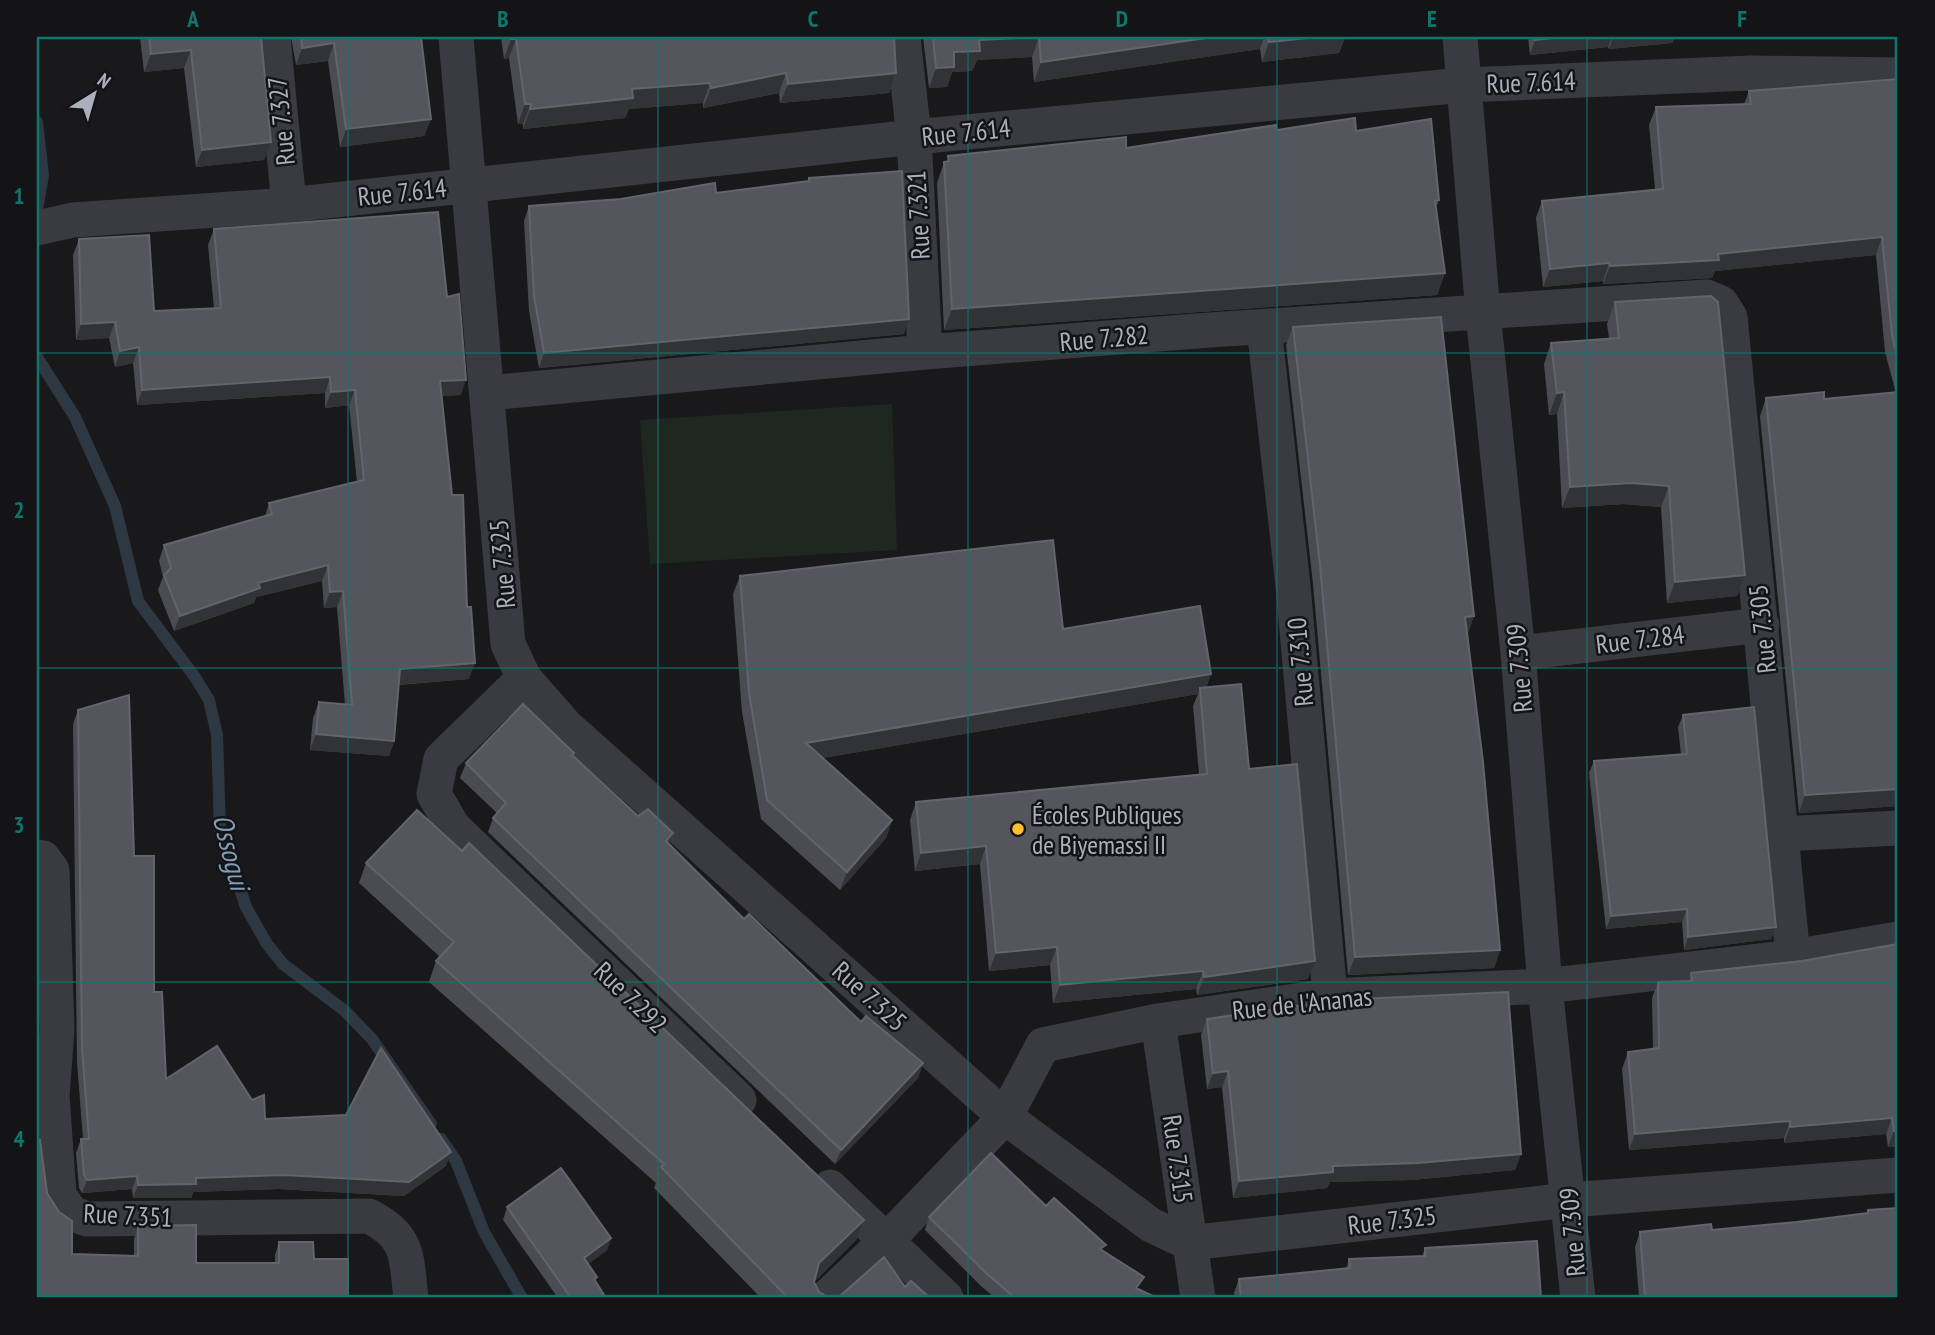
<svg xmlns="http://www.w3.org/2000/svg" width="1935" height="1335" font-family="'PT Sans Narrow',sans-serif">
<rect width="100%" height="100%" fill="#19191c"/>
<path fill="#1f2820" d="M892,404L897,550L650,564L640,420Z"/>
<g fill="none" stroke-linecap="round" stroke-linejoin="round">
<path stroke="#2e3842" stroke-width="12" d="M37,122L43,175L37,210
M37,357L75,417L115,506L138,601L195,677L209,700L217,735L220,830L246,907L267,944L283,964L345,1011L372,1039L431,1124
M441,1139L456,1161L484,1232L522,1298"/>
<path stroke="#3a3b41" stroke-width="35" d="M273,37L289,205
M456,37L508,644L524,678L566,726L1005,1117L1151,1225L1189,1243L1569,1200L1898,1175
M903,37L914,137L925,352
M1460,37L1483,313L1518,653L1545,986L1578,1298
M37,228L73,220L289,205L914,137L1464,85L1751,73L1898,75
M1264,327L1293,586L1330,996
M488,393L925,352L1210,330L1707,297L1721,303L1730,317L1793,957
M1518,653L1762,625
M524,678L441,759L434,794L453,827L739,1100
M1782,834L1898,828
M37,857L43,858L52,870L57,1030L52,1096L59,1195L71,1213L87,1219L369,1216C410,1237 406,1257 411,1298
M1158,1021L1198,1298
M830,1187L946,1298
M826,1298L886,1241L1005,1117L1043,1045L1158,1021L1330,996L1545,986L1793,957L1898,939"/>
</g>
<path fill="#4a4c51" d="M140,37H261L271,142L264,160L196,167L184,68L144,72Z
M291,37H421L431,119L424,136L340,147L328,61L296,65Z
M501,37H894L896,73L889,93L780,103L779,93L703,108V103L629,109L625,118L523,129V124H518L509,58L504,59Z
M923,37H1345L1339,53L1262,62L1260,49L1034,82L1032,57L977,60L972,71L952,72L947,87L929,88Z
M1528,37H1694L1674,39L1672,43L1609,49L1608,47L1530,55Z
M1898,79V806L1799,813L1760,416L1766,398L1824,399L1896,393L1885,352L1876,255L1715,271L1712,278L1603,284V281L1543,287L1536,218L1542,201L1655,189L1649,125L1656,107L1744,104L1749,91Z
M1277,130L1356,131L1439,200L1436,208L1445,273L1437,295L944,330L937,183L944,162L947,161L948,156L1126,148Z
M809,178L904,334L539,368L529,311L524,221L529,206L716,193L808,181Z
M214,229L447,297L461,395L441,396L469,679L399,685L394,741L389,756L310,750L313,718L319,702L345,705L337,607L324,608L322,581L256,597L254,603L174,631L158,590L163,577L159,561L164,545L265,516L269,503L357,482L349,405L325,408V393L137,405L133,363L115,367L109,338L76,340L73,255L79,239L154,311L214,308L208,245Z
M1615,302L1745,575L1737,596L1667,603L1661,507L1623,504L1562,508L1557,414L1549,415L1544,364L1551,343L1609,338L1607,324Z
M1293,327L1468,634L1500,950L1494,968L1348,975L1313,584L1286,345Z
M740,576L1063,629L1211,674L1206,688L1249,769L1308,979L1197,995L1196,989L1053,1003L1050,965L989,971L980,864L915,871L910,820L916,802L1199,774L1193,706L1198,694L823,758L892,820L886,838L840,890L761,819L742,712L733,594Z
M78,710L134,856L166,1079L265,1119L446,1166L404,1196L279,1189L193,1192L191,1198H133L132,1189L82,1193L79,1188L76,1153L81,1139H83L77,1062L73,724Z
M1683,715L1776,927L1771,939L1684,950L1682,922L1606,929L1589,773L1594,761L1681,754L1678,727Z
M573,756L669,844L744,919L861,1022L923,1063L918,1078L835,1164L488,832L493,818L497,813L460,778L466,763Z
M366,863L864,1220L856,1240L814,1282L819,1292L828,1297H839L905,1287L930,1298H761L654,1188L656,1183L429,982L436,961L440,957L359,883Z
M1898,944V1146L1888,1147L1886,1134L1784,1143V1138L1629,1150L1622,1069L1628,1052L1653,1049L1652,998L1658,982L1689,981L1691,973L1802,961Z
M1207,1019L1521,1154L1515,1170L1412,1180L1330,1182L1327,1188L1233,1198L1222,1087L1207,1089L1201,1035Z
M47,1193L72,1254L134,1256V1239L138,1226L196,1263H275V1255L279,1242L314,1259L37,1298Z
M1046,1206L1104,1251L1139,1290L1157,1298H995L981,1286L925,1230L929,1217Z
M507,1207L611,1238L607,1250L588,1264L597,1277L596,1281L606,1298H558L503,1220Z
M1868,1210L1898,1298H1639L1635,1247L1640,1232L1712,1230L1797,1222L1867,1213Z
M1425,1248L1541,1298H1235L1234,1293L1239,1279L1346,1269L1349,1259L1422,1256Z"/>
<path fill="#323337" d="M1039,37L1032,57L977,60L972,71L952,72L947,87L929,88L936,68L954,52L979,40Z
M1213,37H1264L1260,49L1034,82L1041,62Z
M1317,37H1345L1339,53L1262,62L1269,42Z
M1564,37H1612L1608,47L1530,55L1535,40Z
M1613,37H1694L1674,39L1672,43L1609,49Z
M511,39H516L509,58L504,59Z
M334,43L328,61L296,65L302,48Z
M191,50L184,68L144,72L151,54Z
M786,73L779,93L703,108L711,88Z
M896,73L889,93L780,103L788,84Z
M710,83L703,103L629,109L625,118L523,129L530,109L632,89Z
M525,104H531L523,124H518Z
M431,119L424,136L340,147L346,129Z
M271,142L264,160L196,167L202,150Z
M1882,237L1876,255L1715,271L1712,278L1603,284L1610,266L1718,254Z
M1609,263L1603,281L1543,287L1550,269Z
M1445,273L1437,295L944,330L952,309Z
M909,319L904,334L539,368L544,353Z
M115,322L109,338L76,340L81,324Z
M139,347L133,363L115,367L120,351Z
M330,377L325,393L137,405L142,390Z
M466,380L461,395L434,396L440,381Z
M355,390L349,405L325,408L331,392Z
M1564,392L1557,414L1549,415L1557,393Z
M1631,483L1669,486L1661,507L1623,504L1562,508L1570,487Z
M328,565L322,581L256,597L254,603L174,631L180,616L258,583Z
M1745,575L1737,596L1667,603L1675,582Z
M343,591L337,607L324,608L330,592Z
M1474,616L1468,634L1465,617Z
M475,663L469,679L394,685L400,669Z
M1211,674L1204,693L1200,688L1198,694L799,762L806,743Z
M316,734L394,741L389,756L310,750Z
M1898,789V806L1799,813L1805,795Z
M892,820L886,838L840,890L847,872Z
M673,833L668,847L666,841Z
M986,846L980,864L915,871L921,853Z
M1687,909L1682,922L1606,929L1611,916Z
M1776,927L1771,939L1684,950L1688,937Z
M1057,947L1050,965L989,971L996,953Z
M1500,950L1494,968L1348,975L1355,957Z
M1315,961L1308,979L1197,995L1204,977Z
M1203,971L1196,989L1053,1003L1060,985Z
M923,1063L918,1078L835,1164L841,1150Z
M1228,1071L1222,1087L1207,1089L1213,1073Z
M1892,1118L1886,1134L1784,1143L1790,1127Z
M1790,1121L1784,1138L1629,1150L1635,1134Z
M1894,1131H1898V1146L1888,1147Z
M451,1152L446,1166L404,1196L279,1189L193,1192L191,1198H133L138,1185Z
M1521,1154L1515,1170L1412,1180L1330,1182L1327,1188L1233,1198L1239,1181L1333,1166Z
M137,1176L132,1189L82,1193L87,1180Z
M864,1220L856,1240L812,1284L819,1263Z
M611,1238L607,1250L580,1270L584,1258Z"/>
<path fill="#55565d" stroke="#62646c" stroke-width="2" d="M149,37H261L271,142L202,150L191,50L151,54Z
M301,37H421L431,119L346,129L334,43L302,48Z
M511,37H894L896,73L788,84L786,73L711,88L710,83L632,89L633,98L530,109L531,104H525L516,39H511Z
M933,37H1213L1041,62L1039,37L979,40L980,51L954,52V67L936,68Z
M1268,37H1317L1269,42Z
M1535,37H1564L1535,40Z
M1898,79V360L1892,335L1882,237L1718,254L1719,260L1610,266L1609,263L1550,269L1542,201L1663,189L1656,107L1751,104L1749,91Z
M1355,118L1356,131L1431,119L1439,200L1435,201L1445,273L952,309L944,162L949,161L948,156L1126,137V148L1276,125L1277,130Z
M902,171L909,319L544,353L534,296L529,206L621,199L715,183L716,193L809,181V178Z
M438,212L447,297L459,294L466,380L440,381L452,495H463L467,607H471L475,663L400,669L394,741L316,734L319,702L352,705L343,591L330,592L328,565L258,583L260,588L180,616L164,575L171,568L164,545L272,514L269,503L364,480L355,390L331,392L330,377L142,390L139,347L120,351L115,322L81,324L79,239L149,235L154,311L221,308L214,229Z
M1711,296L1718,302L1745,575L1675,582L1669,486L1631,483L1570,487L1564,392L1557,393L1551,343L1619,338L1615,302Z
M1441,317L1474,616L1465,617L1483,762L1500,950L1355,957L1320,565L1293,327Z
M1824,392V399L1898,392V789L1805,795L1766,398Z
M1053,540L1063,629L1200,606L1211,674L806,743L892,820L847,872L767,800L749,693L740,576Z
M1241,684L1249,769L1297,764L1315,961L1204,977L1203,971L1060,985L1057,947L996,953L986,846L921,853L916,802L1207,774L1200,688Z
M129,695L134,856H154V992H162L166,1079L217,1046L252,1100L264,1095L265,1119L346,1115L381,1048L451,1152L409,1182L284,1175L196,1178V1184L138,1185L137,1176L87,1180L84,1175L81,1139H89L82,1049L78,710Z
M523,704L574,753L572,755L638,816L648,809L673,833L666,841L744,919L749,914L861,1022L866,1016L923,1063L841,1150L493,818L506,803L466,763Z
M1754,707L1776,927L1688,937L1687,909L1611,916L1594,761L1687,754L1683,715Z
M417,810L462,851L469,843L864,1220L819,1263L814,1282L819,1292L828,1297H839L884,1257L905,1287L911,1281L930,1298H788L661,1167L664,1164L436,961L454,942L366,863Z
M1898,944V1131H1894L1892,1118L1790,1127V1121L1635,1134L1628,1052L1659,1048L1658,982L1692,981L1691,973L1802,961Z
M1508,992L1521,1154L1418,1163L1333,1166V1172L1239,1181L1228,1071L1213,1073L1207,1019L1338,1000Z
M37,1140H40L47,1193L59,1212L72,1221V1254L138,1256V1226L196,1225V1263H279V1242H313L314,1259H348V1298H37Z
M991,1153L1046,1206L1054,1198L1106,1245L1100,1249L1144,1277L1136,1288L1157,1298H1015L986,1273L929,1217Z
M561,1168L611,1238L584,1258L597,1277L594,1279L606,1298H571L507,1207Z
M1898,1208V1298H1645L1640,1232L1711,1224L1712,1230L1797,1222L1868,1213V1210Z
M1537,1241L1541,1298H1241L1239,1279L1350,1268L1349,1259L1425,1256V1248Z"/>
<path fill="none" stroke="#0f766e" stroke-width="2" stroke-opacity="0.55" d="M348,37V1298M658,37V1298M968,37V1298M1277,37V1298M1587,37V1298M37,353H1898M37,668H1898M37,982H1898"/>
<circle fill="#ffc02e" stroke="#141417" stroke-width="2.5" cx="1018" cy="829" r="7"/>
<g text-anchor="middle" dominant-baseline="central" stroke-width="5" stroke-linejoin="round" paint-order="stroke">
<g font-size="26" fill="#abb0bd" stroke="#141417">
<text transform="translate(1531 82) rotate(-2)">Rue 7.614</text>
<text transform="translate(281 121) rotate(-96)">Rue 7.327</text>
<text transform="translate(966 132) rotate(-6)">Rue 7.614</text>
<text transform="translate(402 192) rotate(-6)">Rue 7.614</text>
<text transform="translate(918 215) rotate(-93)">Rue 7.321</text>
<text transform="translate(1104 338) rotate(-5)">Rue 7.282</text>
<text transform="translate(502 564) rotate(-95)">Rue 7.325</text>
<text transform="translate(1762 629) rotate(-96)">Rue 7.305</text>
<text transform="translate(1640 639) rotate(-7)">Rue 7.284</text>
<text transform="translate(1300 662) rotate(-95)">Rue 7.310</text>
<text transform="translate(1519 668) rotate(-95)">Rue 7.309</text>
<text transform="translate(870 996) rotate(42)">Rue 7.325</text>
<text transform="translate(631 997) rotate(44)">Rue 7.292</text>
<text transform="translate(1302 1003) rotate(-6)">Rue de l'Ananas</text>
<text transform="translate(1178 1159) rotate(82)">Rue 7.315</text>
<text transform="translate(128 1215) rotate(3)">Rue 7.351</text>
<text transform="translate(1392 1220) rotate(-7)">Rue 7.325</text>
<text transform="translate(1572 1232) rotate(-95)">Rue 7.309</text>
</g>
<g font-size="26" fill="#abb0bd" stroke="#141417" text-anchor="start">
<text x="1032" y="814">Écoles Publiques<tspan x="1032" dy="30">de Biyemassi II</tspan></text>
</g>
<g font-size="28" font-style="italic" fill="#7f9cba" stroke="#141417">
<text transform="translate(232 852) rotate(76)">Ossogui</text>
</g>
</g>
<rect width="1935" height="1335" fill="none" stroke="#141417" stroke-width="77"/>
<g transform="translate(94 94) rotate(37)" stroke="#141417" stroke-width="5" paint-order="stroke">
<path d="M0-5L12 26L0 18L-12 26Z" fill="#abb0bd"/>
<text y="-10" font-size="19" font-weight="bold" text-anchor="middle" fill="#abb0bd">N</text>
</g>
<rect x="38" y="38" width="1858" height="1258" fill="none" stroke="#0f766e" stroke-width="2.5"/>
<g font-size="23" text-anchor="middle" font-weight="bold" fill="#0f766e">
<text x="193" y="27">A</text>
<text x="503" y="27">B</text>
<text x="813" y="27">C</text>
<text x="1122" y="27">D</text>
<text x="1432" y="27">E</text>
<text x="1742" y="27">F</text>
<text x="19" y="204">1</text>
<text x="19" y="518">2</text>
<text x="19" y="833">3</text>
<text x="19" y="1147">4</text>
</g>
</svg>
